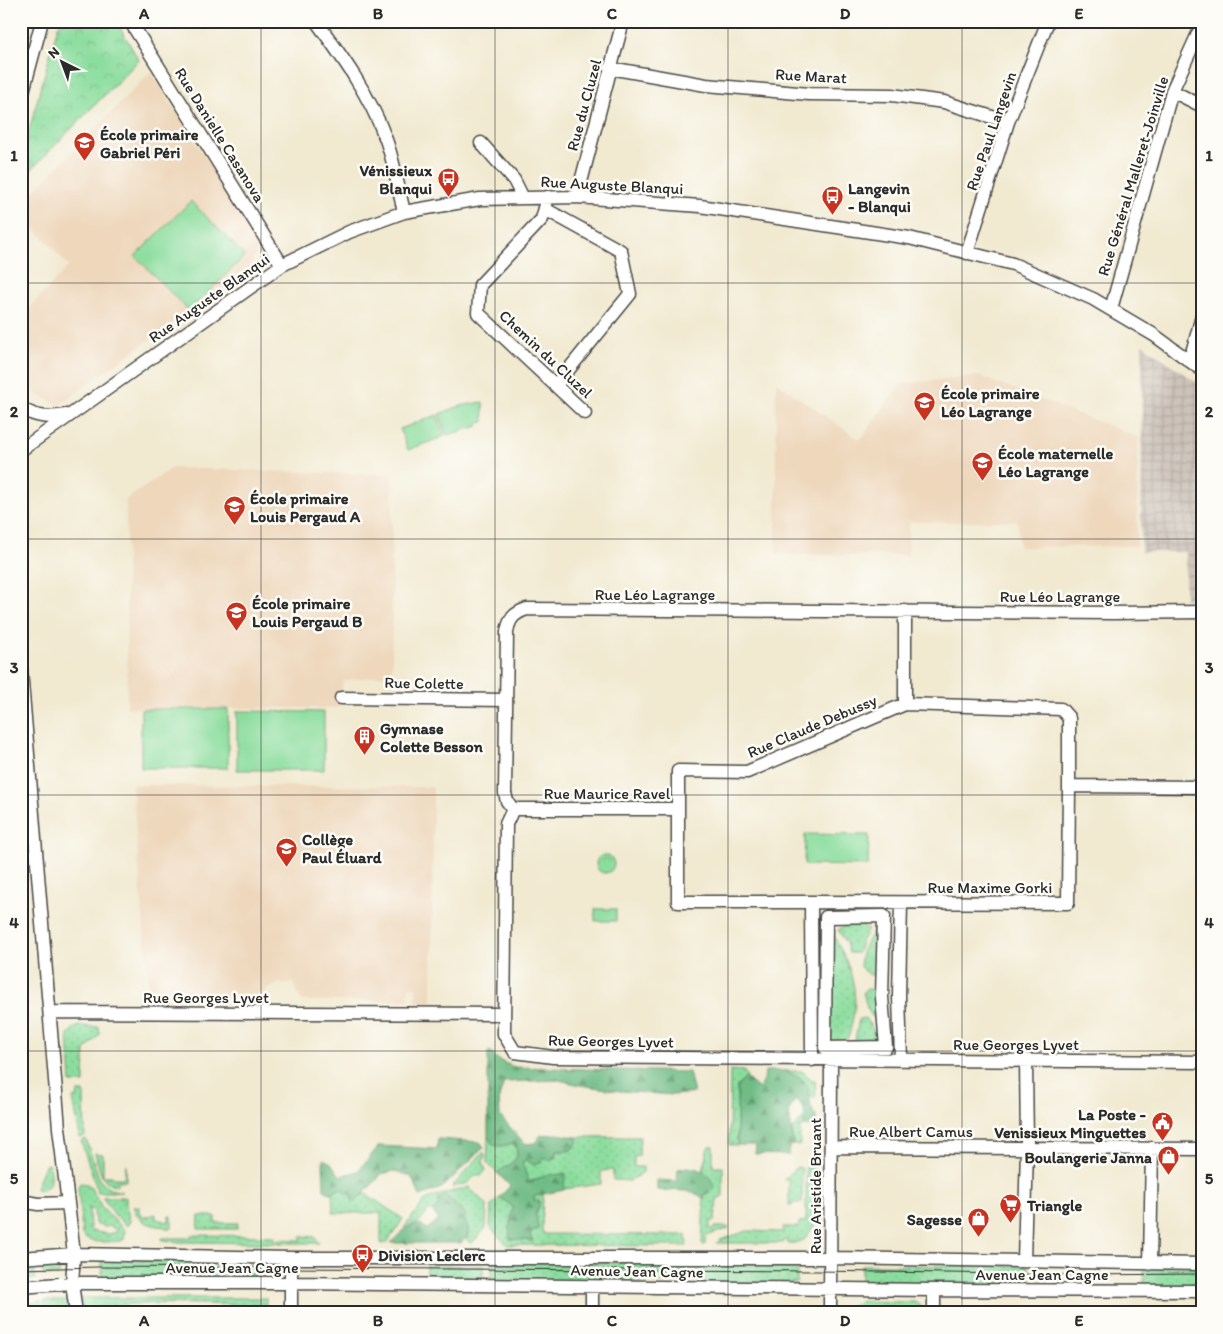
<svg xmlns="http://www.w3.org/2000/svg" width="1223" height="1334" font-family="Itim,sans-serif">
<defs>
<pattern id="industrial-grid" width="8" height="8" patternUnits="userSpaceOnUse" patternTransform="scale(1.25)"><rect width="8" height="8" fill="#ccc2b9"/><path d="M0 4h8M4 0v8" fill="none" stroke="#afa79f"/></pattern>
<pattern id="grass-dots" width="8" height="8" patternUnits="userSpaceOnUse" patternTransform="scale(1.25)"><rect width="8" height="8" fill="#8bdd9e"/><path d="M2 2h.1M6 6h.1" fill="none" stroke="#78be88" stroke-width="1.8" stroke-linecap="round"/></pattern>
<pattern id="forest-firs" width="22" height="20" patternUnits="userSpaceOnUse" patternTransform="scale(1.25)"><rect width="22" height="20" fill="#70bc85"/><path d="M5 1l3.5 6h-7zM16 11l3.5 6h-7z" fill="#5c996d"/></pattern>
<pattern id="park-crowns" width="20" height="18" patternUnits="userSpaceOnUse" patternTransform="scale(1.25)"><rect width="20" height="18" fill="#8bdd9e"/><path d="M2 6a3 3 0 1 1 6 0M12 15a3 3 0 1 1 6 0" fill="none" stroke="#78be88"/></pattern>
</defs>
<rect width="100%" height="100%" fill="#fdfcf7"/>
<filter id="ink" filterUnits="userSpaceOnUse"><feTurbulence type="fractalNoise" baseFrequency=".02" numOctaves="2"/><feDisplacementMap in="SourceGraphic" scale="10" xChannelSelector="R" yChannelSelector="G"/><feConvolveMatrix kernelMatrix="1 2 1 2 8 2 1 2 1" color-interpolation-filters="sRGB"/></filter>
<filter id="wash" filterUnits="userSpaceOnUse"><feTurbulence type="fractalNoise" baseFrequency=".0096" numOctaves="4" result="noise"/><feDisplacementMap in="SourceGraphic" scale="20" xChannelSelector="R" yChannelSelector="G"/><feGaussianBlur stdDeviation="1.12" result="paint"/><feColorMatrix in="noise" values="0 0 0 0 0 0 0 0 0 0 0 0 0 0 0 0 0 1.4 0 .05"/><feComposite in="paint" operator="in"/></filter>
<g filter="url(#wash)">
<rect width="100%" height="100%" fill="#f1e9d0"/>
<path fill="#eed7bb" d="M151,72L252,231L258,249L249,268L59,405L36,394L21,369V317L69,266L21,214V204Z
M979,376L1138,437L1137,546L1019,547L1018,521L909,522L908,555H776V382L860,440L901,384Z
M172,468L392,475V674L343,681L338,708H127L126,500Z
M132,785L433,787L432,1002H416V987H409L408,1001H302L292,981L282,985L281,982L248,999L161,1000L160,994H153V1000H150Z"/>
<path fill="url(#industrial-grid)" d="M1142,344L1202,386V600L1185,599L1186,552H1141Z"/>
<path fill="url(#grass-dots)" stroke="#5b8464" fill-rule="evenodd" d="M862,920L863,926L868,930L861,942L858,953H849L846,943L838,930L844,927L845,921Z
M880,922L877,955L875,957V963L880,966L876,1010L880,1011L879,1029L867,1008L863,992L868,989H876L877,974L870,975L860,967C860,949 870,935 880,922Z
M830,929C847,959 861,987 852,1022C850,1031 850,1038 843,1043L830,1044Z
M865,1018L884,1044L854,1045L859,1019Z
M79,1026L99,1027L100,1034L85,1051L84,1083H71L68,1034L73,1029Z
M730,1070L744,1071L747,1077L737,1086V1145H729Z
M786,1071H802L811,1079L815,1080L816,1096L810,1098L811,1095L802,1079Z
M78,1092H84L85,1136L80,1138L73,1098L77,1097Z
M804,1118L805,1126L800,1127V1145H793L792,1129Z
M488,1136L493,1145L502,1146L513,1143C525,1159 508,1165 497,1173L487,1163Z
M576,1137H640L639,1156L634,1157V1167H643V1172L630,1181L613,1180V1170L601,1171V1184L564,1189L565,1174L548,1175L529,1182L522,1164L526,1160L536,1163C545,1152 556,1151 570,1151L578,1139Z
M86,1139L100,1181L110,1189L122,1192H98L81,1141Z
M709,1146H713V1167H723V1196L717,1199L715,1221H710V1229H714L715,1227H728V1229L706,1236L705,1245H702L704,1195L710,1192L711,1178L703,1171C705,1163 706,1151 709,1146Z
M483,1152L485,1155L483,1162L486,1170L480,1177L477,1174L468,1183L452,1187Z
M95,1153L103,1154V1176H112L113,1178H124L126,1164V1181H117V1186C99,1181 100,1170 95,1153Z
M49,1164C50,1176 54,1188 38,1191L36,1188L45,1165Z
M799,1167L802,1169V1203H793L792,1206H789V1180H784L795,1168Z
M806,1167H815V1170L813,1171V1182L815,1183V1201H813V1213H815L814,1226L804,1240L794,1243H787V1240H784L783,1243H717L720,1240L747,1231L783,1232V1227H799V1222L806,1221Z
M80,1183L87,1184L90,1186L103,1209L123,1228L125,1231L124,1239H122V1241C110,1241 88,1246 82,1234L78,1187ZM89,1208L94,1210L95,1224L105,1227L110,1226L118,1231L108,1234L92,1231L90,1229Z
M469,1187L487,1205L486,1228L471,1244L466,1239L469,1233L464,1218V1211L456,1206L447,1196L433,1212L429,1210L421,1221L404,1228L425,1200L435,1196Z
M341,1189L360,1198L365,1193L403,1219L387,1243L381,1244V1213H333L332,1192Z
M543,1194L542,1230L544,1234L686,1235L687,1246L507,1245L490,1227L491,1206L500,1197L513,1207L510,1239L532,1241L530,1235C535,1227 535,1216 539,1206L534,1200V1196Z
M102,1197H126V1206L130,1221L127,1226L115,1215Z
M133,1206L139,1207V1214H142V1218L156,1214V1219L169,1222V1216H172V1228H166L165,1227C149,1225 138,1223 133,1206Z
M199,1216H215V1223H238L237,1229H198Z
M191,1235L274,1236L275,1243L178,1242L162,1240V1238H190Z
M301,1236L315,1237L319,1243H278V1239L301,1240Z
M102,1260L215,1261L216,1265L265,1264V1276H216L215,1280L102,1279Z
M34,1261L35,1279L21,1281V1262Z
M492,1262L797,1264V1283L491,1281Z
M42,1264H59V1275H43Z
M861,1265L1029,1266V1285L861,1284Z
M426,1266H483V1278L426,1277Z
M1144,1266L1202,1267V1286L1144,1285Z
M81,1298H266V1305C209,1305 144,1300 88,1308V1313H82Z
M41,1301L43,1313H21V1304Z
M44,1301H68L69,1313L65,1311L46,1313Z
M861,1301L915,1302L922,1307L925,1313H847L850,1307Z
M501,1308L543,1309L568,1313H501Z"/>
<path fill="url(#forest-firs)" stroke="#4e7458" d="M490,1051C497,1061 505,1063 515,1067L689,1072L694,1093L673,1095L620,1091L580,1085L559,1080L504,1082L499,1097L500,1116L525,1144L535,1143L541,1135L557,1134L576,1137L578,1139C576,1151 566,1151 556,1151L555,1158L549,1160L542,1157L541,1162L536,1163L535,1166L526,1160L522,1163L529,1182L548,1175L565,1174L564,1190L534,1196V1200L539,1201V1206L535,1215L537,1218L538,1229L536,1231H533L530,1235L533,1241L510,1239L509,1228L513,1207L500,1197L510,1186L497,1173C508,1165 525,1159 513,1143L502,1146L493,1145L488,1136V1052Z
M765,1071H786L802,1079L808,1087L811,1108L816,1116V1127L805,1126L804,1109L796,1098L789,1111L793,1145L790,1146L789,1155L755,1154L756,1145H737V1086L746,1078L759,1089L764,1080Z
M438,1139L480,1142L484,1147L442,1188L420,1196L411,1176L394,1171L381,1174L376,1181L355,1202L352,1200L351,1194H347L341,1189L330,1193L324,1190L323,1159L331,1163L340,1176L358,1171L379,1146L437,1149Z
M688,1167C704,1169 709,1173 715,1189L704,1195V1199C691,1187 673,1192 657,1190V1180L677,1181L678,1169Z
M445,1195L466,1215L464,1218C470,1228 470,1235 461,1243H391C399,1234 408,1225 420,1224L427,1229L439,1220L433,1212L438,1205L439,1199Z"/>
<path fill="url(#park-crowns)" stroke="#5b8464" d="M62,21H116L139,60L26,175L21,172V159L58,26Z
M596 864a9 9 0 1 1 18 0a9 9 0 1 1-18 0Z"/>
<path fill="#8bdd9e" stroke="#5b8464" d="M191,201L245,256L189,311L135,256Z
M483,402L484,422L478,423V426L447,435L439,414L460,406Z
M437,415L445,436L408,450L400,429Z
M141,709H228V768H141Z
M237,711L324,712V770H237Z
M805,834L869,835L868,866L804,865Z
M595,909H616V921H595Z"/>
</g>
<g filter="url(#ink)">
<g fill="none" stroke-linecap="round" stroke-linejoin="round">
<defs>
<path id="minor" d="M130,21L282,265
M316,21C343,58 369,94 385,137C394,160 398,188 404,212
M610,68L706,85L809,94L892,95L944,102L1008,122
M1172,91L1202,106
M21,99L42,21
M481,143L514,180L523,198
M548,197L542,219L480,285L478,313L585,413
M577,197L623,21
M545,209L621,251L630,294L556,385
M967,253L1008,122L1048,21
M1111,309L1172,91L1202,25
M1190,360L1202,316
M21,408C37,418 48,418 66,415
M21,450L282,265L349,232L404,212L480,199L577,197L700,206L909,238L1013,264L1093,299L1154,335L1202,370
M905,611V704
M1202,612L1113,613L527,609C514,613 509,619 507,632L505,793L507,801L513,809L506,824L504,1034L515,1052L553,1057L1202,1062
M21,670L59,1128L74,1254L72,1283L76,1313
M341,698L506,700
M513,809H678V902H811L812,1060
M678,809V771L747,772L905,704L1061,709L1069,718V786
M811,902L1068,903L1069,786L1202,787
M884,916L882,997L886,1047L825,1048L826,917Z
M50,1012L504,1014
M901,1059L899,996L901,903
M831,1147L1202,1149
M21,1201L38,1204L68,1203
M21,1258L74,1254L291,1258H831L1202,1264
M1024,1261L1027,1148L1026,1060
M1150,1264L1152,1148
M21,1287L72,1283H292L934,1290L1202,1291
M291,1313V1258
M592,1313V1287
M830,1313L831,1060
M934,1313V1290"/>
</defs>
<use href="#minor" stroke="#494844" stroke-width="15"/>
<use href="#minor" stroke="#fff" stroke-width="12"/>
<path stroke="#2b2b2b" stroke-width="1" d="M21,1269L98,1267L817,1271L1075,1275L1202,1274"/>
</g>
</g>
<path fill="none" stroke="#2b2b2b" stroke-width="1" stroke-opacity="0.55" d="M261,21V1313M495,21V1313M728,21V1313M962,21V1313M21,283H1202M21,539H1202M21,795H1202M21,1051H1202"/>
<defs>
<symbol id="school-pin" viewBox="-11 -11 22 30"><path d="M0 17L-7.5 6A9.5 9.5 0 1 1 7.5 6Z" fill="#c8321e" stroke="#fdfcf7"/><path d="M0-5L7-2L0 1L-7-2ZM-4 1L0 2.5L4 1V4Q0 6-4 4Z" fill="#fff"/></symbol>
<symbol id="bus-pin" viewBox="-11 -11 22 30"><path d="M0 17L-7.5 6A9.5 9.5 0 1 1 7.5 6Z" fill="#c8321e" stroke="#fdfcf7"/><path d="M-5-6H5V4H4V6H2V4H-2V6H-4V4H-5ZM-3.5-4V0h7V-4ZM-3.5 1.2v1.5H-2V1.2ZM2 1.2v1.5H3.5V1.2Z" fill="#fff"/></symbol>
<symbol id="building-pin" viewBox="-11 -11 22 30"><path d="M0 17L-7.5 6A9.5 9.5 0 1 1 7.5 6Z" fill="#c8321e" stroke="#fdfcf7"/><path d="M-4-6H4V6H1V3H-1V6H-4ZM-2.5-4.3h1.7v1.8h-1.7ZM.8-4.3h1.7v1.8H.8ZM-2.5-1h1.7V.8h-1.7ZM.8-1h1.7V.8H.8Z" fill="#fff"/></symbol>
<symbol id="civic-pin" viewBox="-11 -11 22 30"><path d="M0 17L-7.5 6A9.5 9.5 0 1 1 7.5 6Z" fill="#c8321e" stroke="#fdfcf7"/><path d="M-.6-6.5H3V-4.5H.6V-3L4-1V1h2V6H-6V1h2V-1L-.6-3ZM-1.2 2.5V6h2.4V2.5Z" fill="#fff"/></symbol>
<symbol id="shop-pin" viewBox="-11 -11 22 30"><path d="M0 17L-7.5 6A9.5 9.5 0 1 1 7.5 6Z" fill="#c8321e" stroke="#fdfcf7"/><path d="M-5-2.5h2.3a2.7 3.5 0 0 1 5.4 0H5L5.5 6h-11ZM-1.5-2.5h3a1.5 2.3 0 0 0-3 0Z" fill="#fff"/></symbol>
<symbol id="supermarket-pin" viewBox="-11 -11 22 30"><path d="M0 17L-7.5 6A9.5 9.5 0 1 1 7.5 6Z" fill="#c8321e" stroke="#fdfcf7"/><path d="M-6-5.5h2.5l.6 2H6L4.5 2H-2.5L-4.4-4H-6ZM-1.5 3.2a1.3 1.3 0 1 0 .1 0ZM3 3.2a1.3 1.3 0 1 0 .1 0Z" fill="#fff"/></symbol>
</defs>
<g fill-rule="evenodd">
<use href="#school-pin" x="72" y="130" width="25" height="34"/>
<use href="#bus-pin" x="436" y="166" width="25" height="34"/>
<use href="#bus-pin" x="820" y="184" width="25" height="34"/>
<use href="#school-pin" x="912" y="390" width="25" height="34"/>
<use href="#school-pin" x="970" y="450" width="25" height="34"/>
<use href="#school-pin" x="222" y="494" width="25" height="34"/>
<use href="#school-pin" x="224" y="600" width="25" height="34"/>
<use href="#building-pin" x="352" y="724" width="25" height="34"/>
<use href="#school-pin" x="274" y="836" width="25" height="34"/>
<use href="#civic-pin" x="1150" y="1110" width="25" height="34"/>
<use href="#shop-pin" x="1156" y="1144" width="25" height="34"/>
<use href="#supermarket-pin" x="998" y="1192" width="25" height="34"/>
<use href="#shop-pin" x="966" y="1206" width="25" height="34"/>
<use href="#bus-pin" x="350" y="1242" width="25" height="34"/>
</g>
<g text-anchor="middle" dominant-baseline="central" stroke-width="5" stroke-linejoin="round" paint-order="stroke">
<g font-size="16" fill="#2b2b2b" stroke="#fdfcf7">
<text transform="translate(811 76) rotate(3)">Rue Marat</text>
<text transform="translate(584 105) rotate(-75)">Rue du Cluzel</text>
<text transform="translate(991 131) rotate(-71)">Rue Paul Langevin</text>
<text transform="translate(220 135) rotate(58)">Rue Danielle Casanova</text>
<text transform="translate(1133 176) rotate(-73)">Rue Général Malleret-Joinville</text>
<text transform="translate(612 185) rotate(3)">Rue Auguste Blanqui</text>
<text transform="translate(209 298) rotate(-35)">Rue Auguste Blanqui</text>
<text transform="translate(546 354) rotate(43)">Chemin du Cluzel</text>
<text x="655" y="594">Rue Léo Lagrange</text>
<text x="1060" y="596">Rue Léo Lagrange</text>
<text transform="translate(424 683) rotate(1)">Rue Colette</text>
<text transform="translate(812 726) rotate(-23)">Rue Claude Debussy</text>
<text x="607" y="793">Rue Maurice Ravel</text>
<text x="990" y="887">Rue Maxime Gorki</text>
<text x="206" y="997">Rue Georges Lyvet</text>
<text transform="translate(611 1041) rotate(1)">Rue Georges Lyvet</text>
<text x="1016" y="1044">Rue Georges Lyvet</text>
<text x="911" y="1131">Rue Albert Camus</text>
<text transform="translate(815 1186) rotate(-90)">Rue Aristide Bruant</text>
<text x="232" y="1267">Avenue Jean Cagne</text>
<text transform="translate(637 1271) rotate(1)">Avenue Jean Cagne</text>
<text x="1042" y="1274">Avenue Jean Cagne</text>
</g>
<g font-size="16" font-weight="bold" fill="#2b2b2b" stroke="#fdfcf7" text-anchor="start">
<text x="100" y="134">École primaire<tspan x="100" dy="18">Gabriel Péri</tspan></text>
<text x="432" y="170" text-anchor="end">Vénissieux<tspan x="432" dy="18">Blanqui</tspan></text>
<text x="848" y="188">Langevin<tspan x="848" dy="18">- Blanqui</tspan></text>
<text x="941" y="393">École primaire<tspan x="941" dy="18">Léo Lagrange</tspan></text>
<text x="998" y="453">École maternelle<tspan x="998" dy="18">Léo Lagrange</tspan></text>
<text x="250" y="498">École primaire<tspan x="250" dy="18">Louis Pergaud A</tspan></text>
<text x="252" y="603">École primaire<tspan x="252" dy="18">Louis Pergaud B</tspan></text>
<text x="380" y="728">Gymnase<tspan x="380" dy="18">Colette Besson</tspan></text>
<text x="302" y="839">Collège<tspan x="302" dy="18">Paul Éluard</tspan></text>
<text x="1146" y="1114" text-anchor="end">La Poste -<tspan x="1146" dy="18">Venissieux Minguettes</tspan></text>
<text x="1152" y="1157" text-anchor="end">Boulangerie Janna</text>
<text x="1027" y="1205">Triangle</text>
<text x="962" y="1219" text-anchor="end">Sagesse</text>
<text x="378" y="1255">Division Leclerc</text>
</g>
</g>
<rect width="1223" height="1334" fill="none" stroke="#fdfcf7" stroke-width="55"/>
<g transform="translate(62 62) rotate(318)" stroke="#fdfcf7" stroke-width="4" paint-order="stroke">
<path d="M0-4L9 19L0 12L-9 19Z" fill="#2b2b2b"/>
<text y="-8" font-size="14" font-weight="bold" text-anchor="middle" fill="#2b2b2b">N</text>
</g>
<rect x="28" y="28" width="1168" height="1278" fill="none" stroke="#2b2b2b" stroke-width="2"/>
<g font-size="16" text-anchor="middle" font-weight="bold" fill="#2b2b2b">
<text x="144" y="19">A</text>
<text x="378" y="19">B</text>
<text x="612" y="19">C</text>
<text x="845" y="19">D</text>
<text x="1079" y="19">E</text>
<text x="14" y="161">1</text>
<text x="1209" y="161">1</text>
<text x="14" y="417">2</text>
<text x="1209" y="417">2</text>
<text x="14" y="673">3</text>
<text x="1209" y="673">3</text>
<text x="14" y="928">4</text>
<text x="1209" y="928">4</text>
<text x="14" y="1184">5</text>
<text x="1209" y="1184">5</text>
<text x="144" y="1326">A</text>
<text x="378" y="1326">B</text>
<text x="612" y="1326">C</text>
<text x="845" y="1326">D</text>
<text x="1079" y="1326">E</text>
</g>
</svg>
